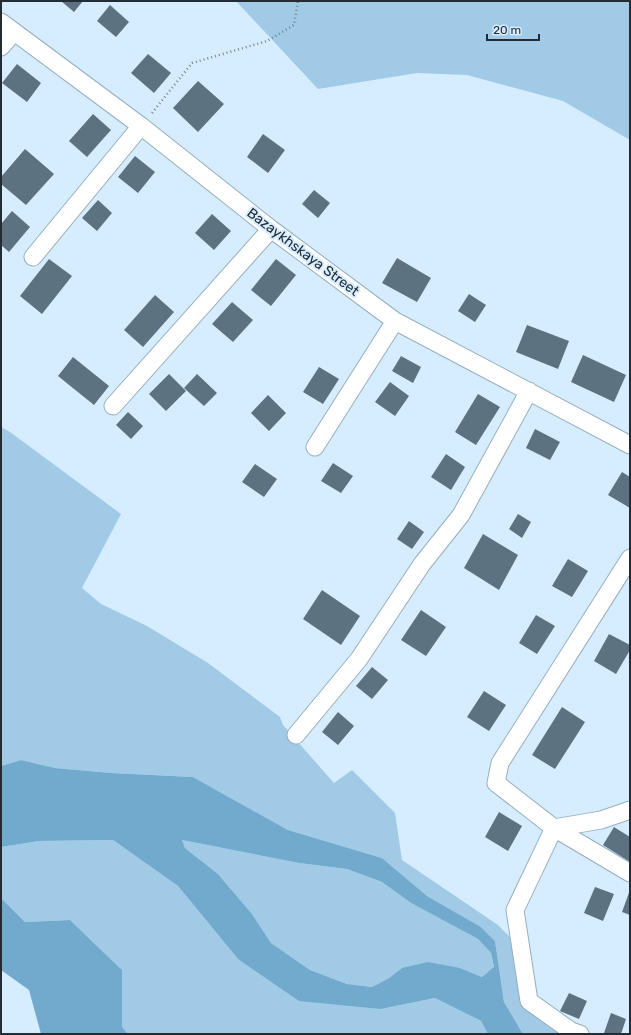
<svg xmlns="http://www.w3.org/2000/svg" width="631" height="1035" font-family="Rubik,sans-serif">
<rect width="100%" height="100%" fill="#d5edfe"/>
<path fill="#a0cae6" d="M236,1H630V140L563,101L467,75L417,73L318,89Z
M1,427L10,432L121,514L82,588L101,604L147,626L208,663L280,717L283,725L334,783L352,770L395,813L402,860L498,925L511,938L521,1000L566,1034H523L504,1002L495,941L481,927L427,896L382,858L288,830L193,777L111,773L55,768L21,760L1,766Z
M113,840L178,886L238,959L381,1009L435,998L481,1021L488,1034H128L122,1027L121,969L70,920L25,922L1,898V847L39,841Z
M182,840L299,863L347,869L382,882L411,903L478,939L491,953L494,968L482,977L460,968H402L389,978L372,987L347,984L310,970L271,943L252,914L218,874L185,848Z"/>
<path fill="#72aacd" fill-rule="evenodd" d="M21,760L55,768L111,773L193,777L288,830L382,858L427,896L481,927L495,941L504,1002L523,1034H488L481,1021L435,998L381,1009L299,1001L238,959L178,886L113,840L39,841L1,847V766ZM182,840L299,863L347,869L382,882L411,903L478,939L491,953L494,967L482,977L460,968L428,962L402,968L389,978L372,987L347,984L310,970L271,943L252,914L218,874L185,848Z
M1,898L25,922L70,920L122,970V1027L128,1034H41L29,990L1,970Z"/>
<path fill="#5c7280" d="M61,1H83L74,12Z
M110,5L129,22L116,37L97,21Z
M148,54L171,73L154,93L131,73Z
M17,64L41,83L27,102L2,83Z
M198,81L224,104L198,132L173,108Z
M93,114L111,130L87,157L69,141Z
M263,134L285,150L268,173L247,157Z
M25,149L54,174L26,205L1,184V177Z
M135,156L155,172L138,193L118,177Z
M314,190L330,203L318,218L302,204Z
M98,200L112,213L97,231L82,218Z
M12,211L30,227L9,252L1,245V224Z
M212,214L231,231L214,250L195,233Z
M397,258L431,278L417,302L382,283Z
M49,259L72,276L42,314L20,296Z
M276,259L296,275L271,306L251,290Z
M469,294L486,305L475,322L458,311Z
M155,295L174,312L143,347L124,330Z
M232,302L253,320L233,342L212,324Z
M527,325L569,341L558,369L516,352Z
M583,355L626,375L614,402L571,382Z
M401,356L421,367L413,383L392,371Z
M73,357L109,386L94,405L58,376Z
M319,367L339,379L323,404L303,392Z
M169,374L186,391L166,411L149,394Z
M197,374L217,393L204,406L184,388Z
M390,382L409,396L395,416L375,402Z
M478,394L500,407L476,445L455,432Z
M268,395L286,413L269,431L251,413Z
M128,412L143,426L131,439L116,425Z
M535,429L560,442L550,460L526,448Z
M446,454L465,467L451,490L431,477Z
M333,463L353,476L341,493L321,481Z
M255,464L277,479L264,497L242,482Z
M622,472L630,477V508L608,495Z
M518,514L531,522L522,538L509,529Z
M409,521L424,532L412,549L397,539Z
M483,534L518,555L499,590L464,568Z
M568,559L588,571L572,597L552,586Z
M322,590L360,616L341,645L303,619Z
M421,610L446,627L426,656L401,640Z
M536,615L555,626L537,654L519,643Z
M609,634L630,645V650L616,674L594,661Z
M372,667L388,680L372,699L356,686Z
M484,691L506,705L489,731L467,717Z
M562,707L585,722L555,769L532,755Z
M338,712L354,726L338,745L322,732Z
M499,812L522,826L508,851L485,837Z
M614,827L630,837V862L603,845Z
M595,887L614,894L603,921L584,913Z
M630,890V915L622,912Z
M569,993L587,1001L579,1019L560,1011Z
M611,1013L626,1019L621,1034H608L604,1033Z"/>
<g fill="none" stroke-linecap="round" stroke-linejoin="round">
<defs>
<path id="street" d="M1,22L141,126L271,229L395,321L630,445
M1,47L14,32
M33,257L141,126
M113,406L271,229
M315,447L395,321
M630,558L500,763L496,783L554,828L630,873
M296,735L359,659L422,564L461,515L529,391
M580,1034L571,1031L529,1001L515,910L554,828L601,820L630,810"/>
</defs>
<use href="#street" stroke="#96aebd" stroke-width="19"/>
<path stroke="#74848f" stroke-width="2.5" stroke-dasharray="1 3" stroke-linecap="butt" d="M152,113L192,63L267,41L294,25L298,1"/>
<use href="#street" stroke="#fff" stroke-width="17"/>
</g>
<g text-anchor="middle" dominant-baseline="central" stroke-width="4" stroke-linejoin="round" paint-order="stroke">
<g font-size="14" fill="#232c32" stroke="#d5edfe">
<text transform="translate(303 252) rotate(37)">Bazaykhskaya Street</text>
</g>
</g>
<rect width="631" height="1035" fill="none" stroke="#232c32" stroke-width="4"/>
<path d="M487 34v6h52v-6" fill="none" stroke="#232c32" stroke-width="2"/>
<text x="493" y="34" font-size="12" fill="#232c32" stroke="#d5edfe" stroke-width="3" paint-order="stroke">20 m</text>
</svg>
